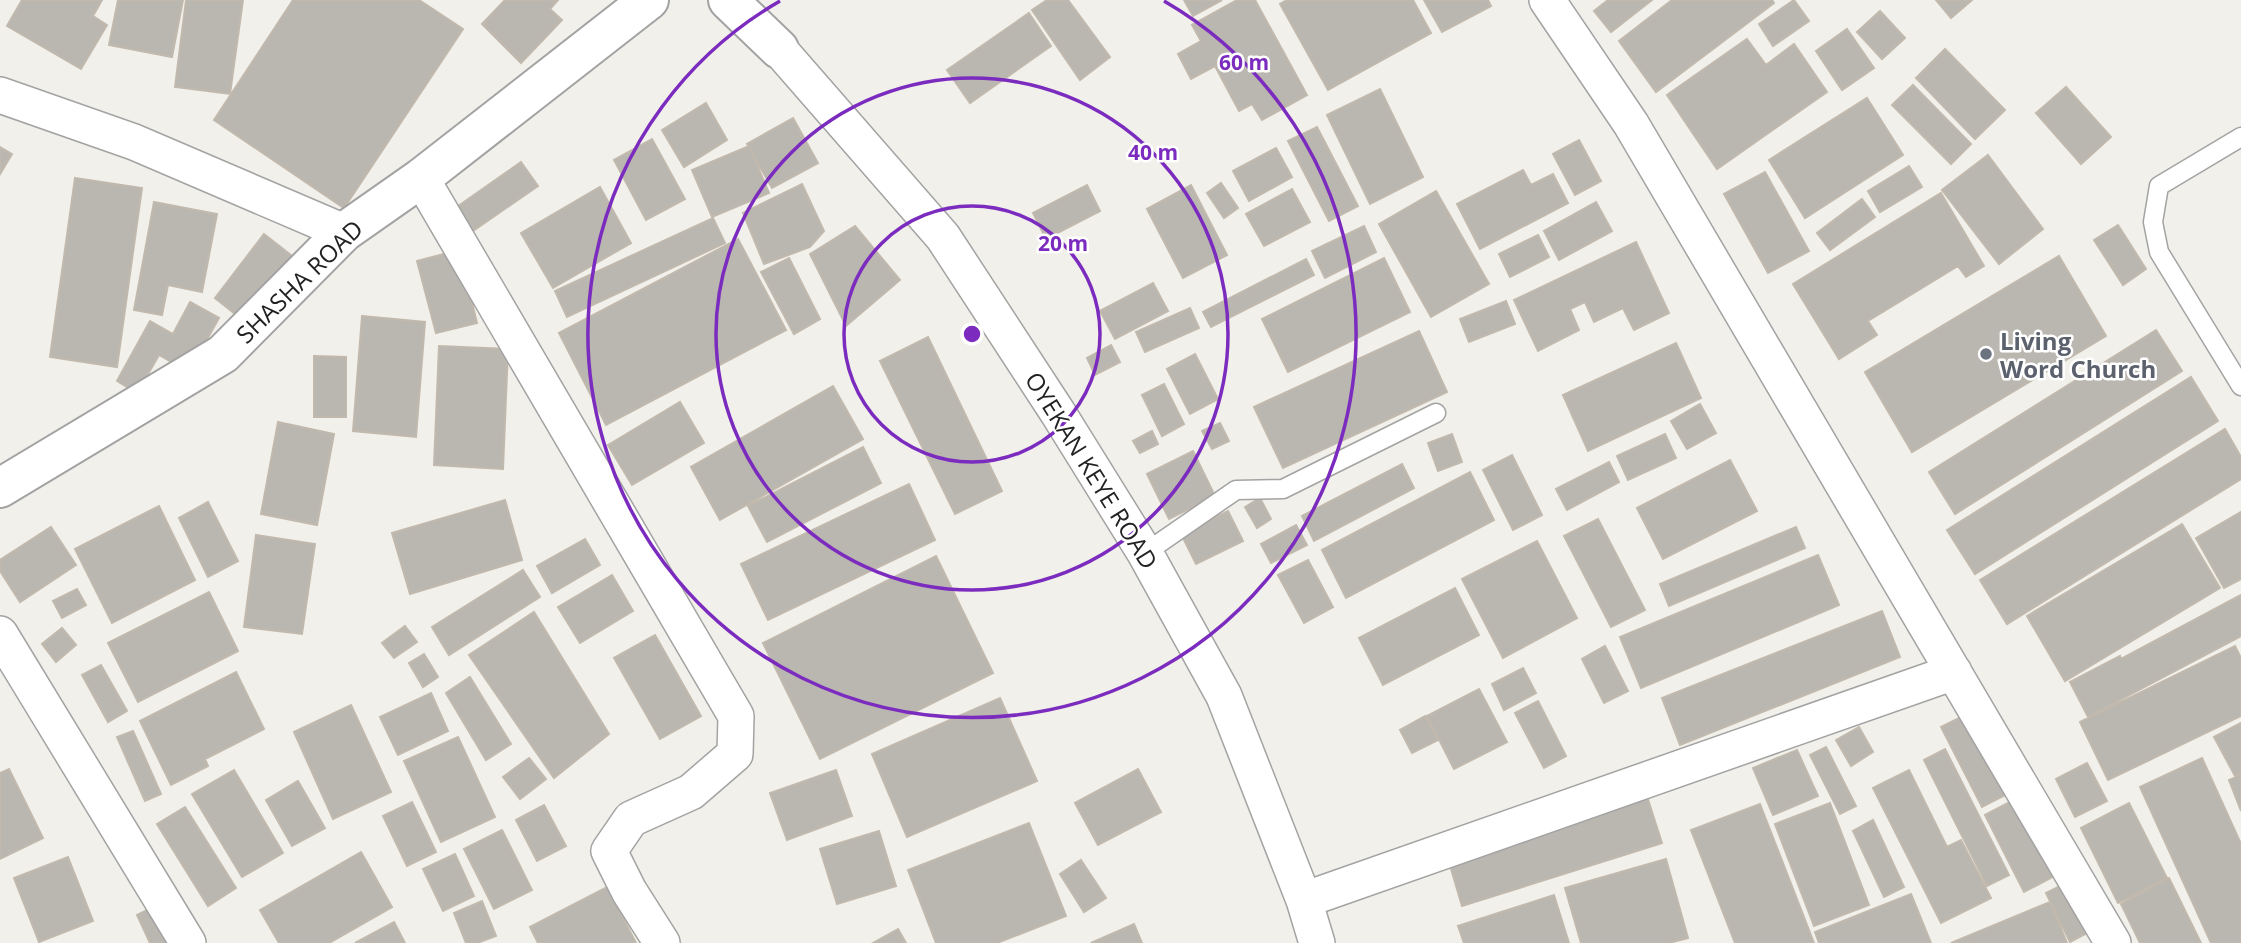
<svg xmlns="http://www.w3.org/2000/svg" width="2241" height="943" font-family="'Open Sans',sans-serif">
<rect width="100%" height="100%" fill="#f1f0ea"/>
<path fill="#bab6b0" stroke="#c1b9ad" stroke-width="2" d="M22,0H102L93,16L107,25L81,69L7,26Z
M118,0H183L172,57L109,45Z
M186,0H243L230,94L175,87Z
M293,0H419L463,29L344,208L214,120Z
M505,0H558L550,9L562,20L521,63L482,24Z
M1047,0H1068L1110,57L1080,80L1032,10Z
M1184,0H1222L1193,16Z
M1237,0H1255L1307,95L1262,120L1252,104L1239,111L1215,66L1191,79L1178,54L1201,41L1192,25Z
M1287,0H1413L1431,33L1328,90L1280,4Z
M1424,0H1488L1491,6L1442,32Z
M1608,0H1652L1611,32L1594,11Z
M1672,0H1772L1774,3L1656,92L1619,41Z
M1794,0L1809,21L1773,46L1759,24Z
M1936,0H1972L1951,18Z
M1880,11L1905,38L1882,59L1857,32Z
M1029,13L1051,46L970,103L947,70Z
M1847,29L1874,68L1842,90L1816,51Z
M1747,39L1766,65L1794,44L1827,92L1717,169L1667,95Z
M1945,49L2005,110L1975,139L1916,78Z
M1913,85L1971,144L1951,164L1892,105Z
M2066,87L2111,137L2081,164L2036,113Z
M1380,89L1423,177L1370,204L1327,115Z
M1867,98L1903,155L1805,218L1769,160Z
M706,103L727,140L684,167L662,130Z
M793,118L818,163L772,188L747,144Z
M1317,127L1358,206L1329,221L1288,141Z
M652,139L685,199L646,220L614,160Z
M1579,140L1601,181L1575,195L1553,154Z
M749,146L769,193L712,217L692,170Z
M0,147L12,154L0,174Z
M1276,148L1292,177L1249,201L1233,171Z
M1988,155L2043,229L1999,264L1942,190Z
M521,162L538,186L470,233L454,209Z
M1909,166L1922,187L1880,212L1868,191Z
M1523,170L1531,185L1553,174L1568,203L1480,249L1457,204Z
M1765,172L1809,251L1768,273L1724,194Z
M75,178L142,188L117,367L50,357Z
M1221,183L1238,208L1224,218L1207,193Z
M802,184L824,231L810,247L764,264L743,213Z
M1087,185L1100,211L1046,239L1033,213Z
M1191,185L1227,255L1183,278L1147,209Z
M600,187L631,243L553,288L521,233Z
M1292,189L1310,222L1264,246L1246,214Z
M1436,191L1489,284L1431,317L1379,224Z
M1941,193L1984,266L1966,277L1958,266L1868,321L1877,335L1839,359L1793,284Z
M1862,199L1875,217L1830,250L1817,233Z
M154,202L217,214L202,292L168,285L162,315L134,310Z
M1596,202L1612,231L1559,260L1544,231Z
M713,218L725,243L567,317L555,291Z
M2118,225L2146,269L2123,285L2094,240Z
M855,226L900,280L846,326L810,254Z
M1364,226L1376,252L1325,278L1312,251Z
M264,234L292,256L244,321L215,298Z
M1538,235L1549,257L1510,277L1499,254Z
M738,239L786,330L606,425L559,333Z
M1636,242L1669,313L1634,330L1623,308L1594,322L1585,302L1570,309L1579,330L1538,351L1514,300Z
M459,250L477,323L436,333L417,261Z
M2059,256L2106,336L1912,452L1865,372Z
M789,258L820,319L794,334L761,272Z
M1384,258L1410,312L1288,372L1262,319Z
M1306,259L1314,275L1211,327L1203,312Z
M1153,283L1168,311L1115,339L1100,311Z
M1506,301L1515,324L1469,342L1460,319Z
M190,302L219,318L189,372L159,355L137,393L117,381L150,321L173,334Z
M1190,308L1199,328L1145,352L1136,332Z
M362,316L425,322L416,437L353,431Z
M2156,330L2182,371L1955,514L1929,472Z
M1419,331L1447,392L1283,468L1254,407Z
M928,337L1002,491L955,514L880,361Z
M1676,343L1701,398L1588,451L1563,395Z
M1111,345L1120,362L1095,375L1087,358Z
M439,346L508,349L503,469L434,465Z
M1195,354L1218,399L1190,414L1167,369Z
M314,356L346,357V417H314Z
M2191,377L2218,421L1975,574L1947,530Z
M1164,384L1184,424L1162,436L1142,395Z
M833,386L863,439L720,520L691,467Z
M680,402L704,443L632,485L608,445Z
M1700,404L1716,433L1687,449L1671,421Z
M278,422L334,434L317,525L261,514Z
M1220,423L1229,441L1212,449L1202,431Z
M2225,429L2241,457V479L2007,624L1980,580Z
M1152,431L1158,444L1140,453L1133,441Z
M1452,434L1462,462L1438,471L1428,443Z
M1665,434L1676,458L1628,480L1617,456Z
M863,447L881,483L767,542L748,506Z
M1193,451L1215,496L1169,519L1147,474Z
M1512,455L1542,515L1513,530L1483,470Z
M1730,460L1757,511L1663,559L1637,508Z
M1609,462L1619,482L1567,510L1556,489Z
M1402,464L1414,488L1314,541L1302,516Z
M1470,472L1494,520L1346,598L1322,550Z
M909,484L935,540L768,620L741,564Z
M1260,498L1271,519L1257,528L1245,507Z
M505,500L522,560L410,594L392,533Z
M208,502L238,561L208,577L179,518Z
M159,506L195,580L112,623L75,549Z
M1228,511L1243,541L1196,564L1181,534Z
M2241,512V579L2224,588L2196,538Z
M1598,519L1645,610L1611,627L1564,536Z
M2182,524L2220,588L2065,681L2027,616Z
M1296,525L1307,545L1271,563L1261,544Z
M51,527L76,565L20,602L0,571V560Z
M1796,527L1805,548L1669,606L1660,584Z
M256,535L315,544L302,634L244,627Z
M585,539L600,565L552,593L537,566Z
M1537,541L1577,618L1503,658L1462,579Z
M1818,555L1839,605L1641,688L1620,637Z
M936,556L993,673L820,759L763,643Z
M1308,560L1333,607L1304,623L1278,575Z
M523,570L540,597L449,655L432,627Z
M612,575L633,611L580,643L558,607Z
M1455,588L1479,635L1383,685L1359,638Z
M77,589L86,605L62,618L53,601Z
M209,592L238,651L138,702L108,643Z
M2241,595V636L2088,717L2070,682L2120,656L2121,659Z
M1882,611L1900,657L1680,745L1662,698Z
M534,612L609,734L554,778L469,655Z
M405,626L417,642L394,658L382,643Z
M62,628L76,645L56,662L42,644Z
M655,635L701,716L660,739L614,658Z
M1605,646L1628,691L1604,703L1582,659Z
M2235,646L2241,658V716L2108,780L2080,722Z
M424,654L438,677L423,687L409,663Z
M101,665L127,711L108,722L82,675Z
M1523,668L1536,693L1504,710L1492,684Z
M236,672L264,729L205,759L208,766L171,785L140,721Z
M470,677L511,744L486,760L446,693Z
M1479,689L1507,742L1454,769L1427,716Z
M431,693L448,731L398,755L380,717Z
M1000,698L1037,781L907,837L872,754Z
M1538,701L1566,756L1544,768L1515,713Z
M351,705L391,792L333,819L294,732Z
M1969,713L2009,793L1982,807L1941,727Z
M1425,716L1438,740L1412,753L1400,730Z
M2241,723V773L2235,776L2214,737Z
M1859,727L1873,752L1851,766L1836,740Z
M133,731L161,794L145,801L117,737Z
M458,737L495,817L441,842L404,761Z
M1826,747L1856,806L1840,814L1810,755Z
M1945,749L2009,875L1987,886L1924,760Z
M1797,750L1818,796L1773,815L1753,768Z
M529,758L546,779L520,799L503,777Z
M2202,758L2241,844V943H2211L2140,787Z
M2087,763L2107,801L2075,817L2056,779Z
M9,769L43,838L0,859V773Z
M1138,769L1161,812L1098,845L1075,803Z
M234,770L283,853L242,877L192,794Z
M836,770L852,816L787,840L770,793Z
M1909,770L1947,847L1961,840L1991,898L1941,923L1873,788Z
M2241,775V811L2229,780Z
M298,781L325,828L292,846L266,800Z
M1645,790L1662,843L1462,906L1446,852Z
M2021,796L2060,873L2024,892L1985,815Z
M412,802L436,852L407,866L383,816Z
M1830,803L1869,905L1814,926L1775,824Z
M2129,803L2167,878L2118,903L2081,828Z
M1760,804L1814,943H1735L1691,830Z
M544,805L566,846L537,861L516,820Z
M185,807L236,888L208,906L157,824Z
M1873,820L1904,887L1884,897L1853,831Z
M1029,823L1066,916L997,943H936L908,870Z
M502,830L532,890L494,909L464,849Z
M879,831L896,886L837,904L820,849Z
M361,852L392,907L329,943H279L260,910Z
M455,854L474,896L443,911L423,869Z
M68,857L93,921L39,942L14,878Z
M1666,859L1688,938L1669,943H1581L1565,888Z
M1081,860L1106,898L1084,912L1060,874Z
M2169,878L2201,943H2140L2121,904Z
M2066,883L2089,932L2070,942L2046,893Z
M607,887L636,943H538L530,927Z
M1911,894L1931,943H1819L1815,932Z
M1554,895L1569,943H1464L1458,926Z
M482,901L496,936L477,943H466L454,913Z
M2050,902L2067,943H1951Z
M157,905L175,943H150L137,915Z
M394,922L405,943H355Z
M1134,924L1142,943H1091Z
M898,929L906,943H873Z"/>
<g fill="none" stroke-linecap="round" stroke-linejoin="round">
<defs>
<path id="service" d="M2241,137L2159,186L2153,222L2159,252L2241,386
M1145,553L1236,490L1283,489L1436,413"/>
<path id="minor" d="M1547,0L1631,124L2113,943
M779,49L943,237L1058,413L1145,553L1224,696L1304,900L1317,943
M0,95L134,142L344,232
M421,178L736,716L735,754L691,792L631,819L609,851L629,891L662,943
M0,634L188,943
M1304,900L1954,672"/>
<path id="tertiary" d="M728,0L779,49
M0,488L223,354L344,232L421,178L649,0"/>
</defs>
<use href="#service" stroke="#a3a3a3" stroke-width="21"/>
<use href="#minor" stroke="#a3a3a3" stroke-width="38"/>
<use href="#tertiary" stroke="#a3a3a3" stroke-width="42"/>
<use href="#service" stroke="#fff" stroke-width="18"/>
<use href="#minor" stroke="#fff" stroke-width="35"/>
<use href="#tertiary" stroke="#fff" stroke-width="38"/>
</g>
<g fill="none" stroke="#7b2cbf" stroke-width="3.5">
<circle cx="972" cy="334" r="128"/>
<circle cx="972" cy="334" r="256"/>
<path d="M1164 1A384 384 0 1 1 780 1"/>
</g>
<circle fill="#6b7280" stroke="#fff" stroke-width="2.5" cx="1986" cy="354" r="7"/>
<g text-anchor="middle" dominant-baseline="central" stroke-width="5" stroke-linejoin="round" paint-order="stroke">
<g font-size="24" fill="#222" stroke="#fff">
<text transform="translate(299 281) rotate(-44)">SHASHA ROAD</text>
<text transform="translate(1092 470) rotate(58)">OYEKAN KEYE ROAD</text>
</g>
<g font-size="24" font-weight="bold" fill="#5b616d" stroke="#fff" text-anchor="start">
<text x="2000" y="340">Living<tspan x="2000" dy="28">Word Church</tspan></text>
</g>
</g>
<circle cx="972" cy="334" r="10" fill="#7b2cbf" stroke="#fff" stroke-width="3.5"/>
<g font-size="21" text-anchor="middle" font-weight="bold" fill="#7b2cbf" stroke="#fff" stroke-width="5" stroke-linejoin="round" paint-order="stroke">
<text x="1244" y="70">60 m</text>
<text x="1153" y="160">40 m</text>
<text x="1063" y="251">20 m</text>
</g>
</svg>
